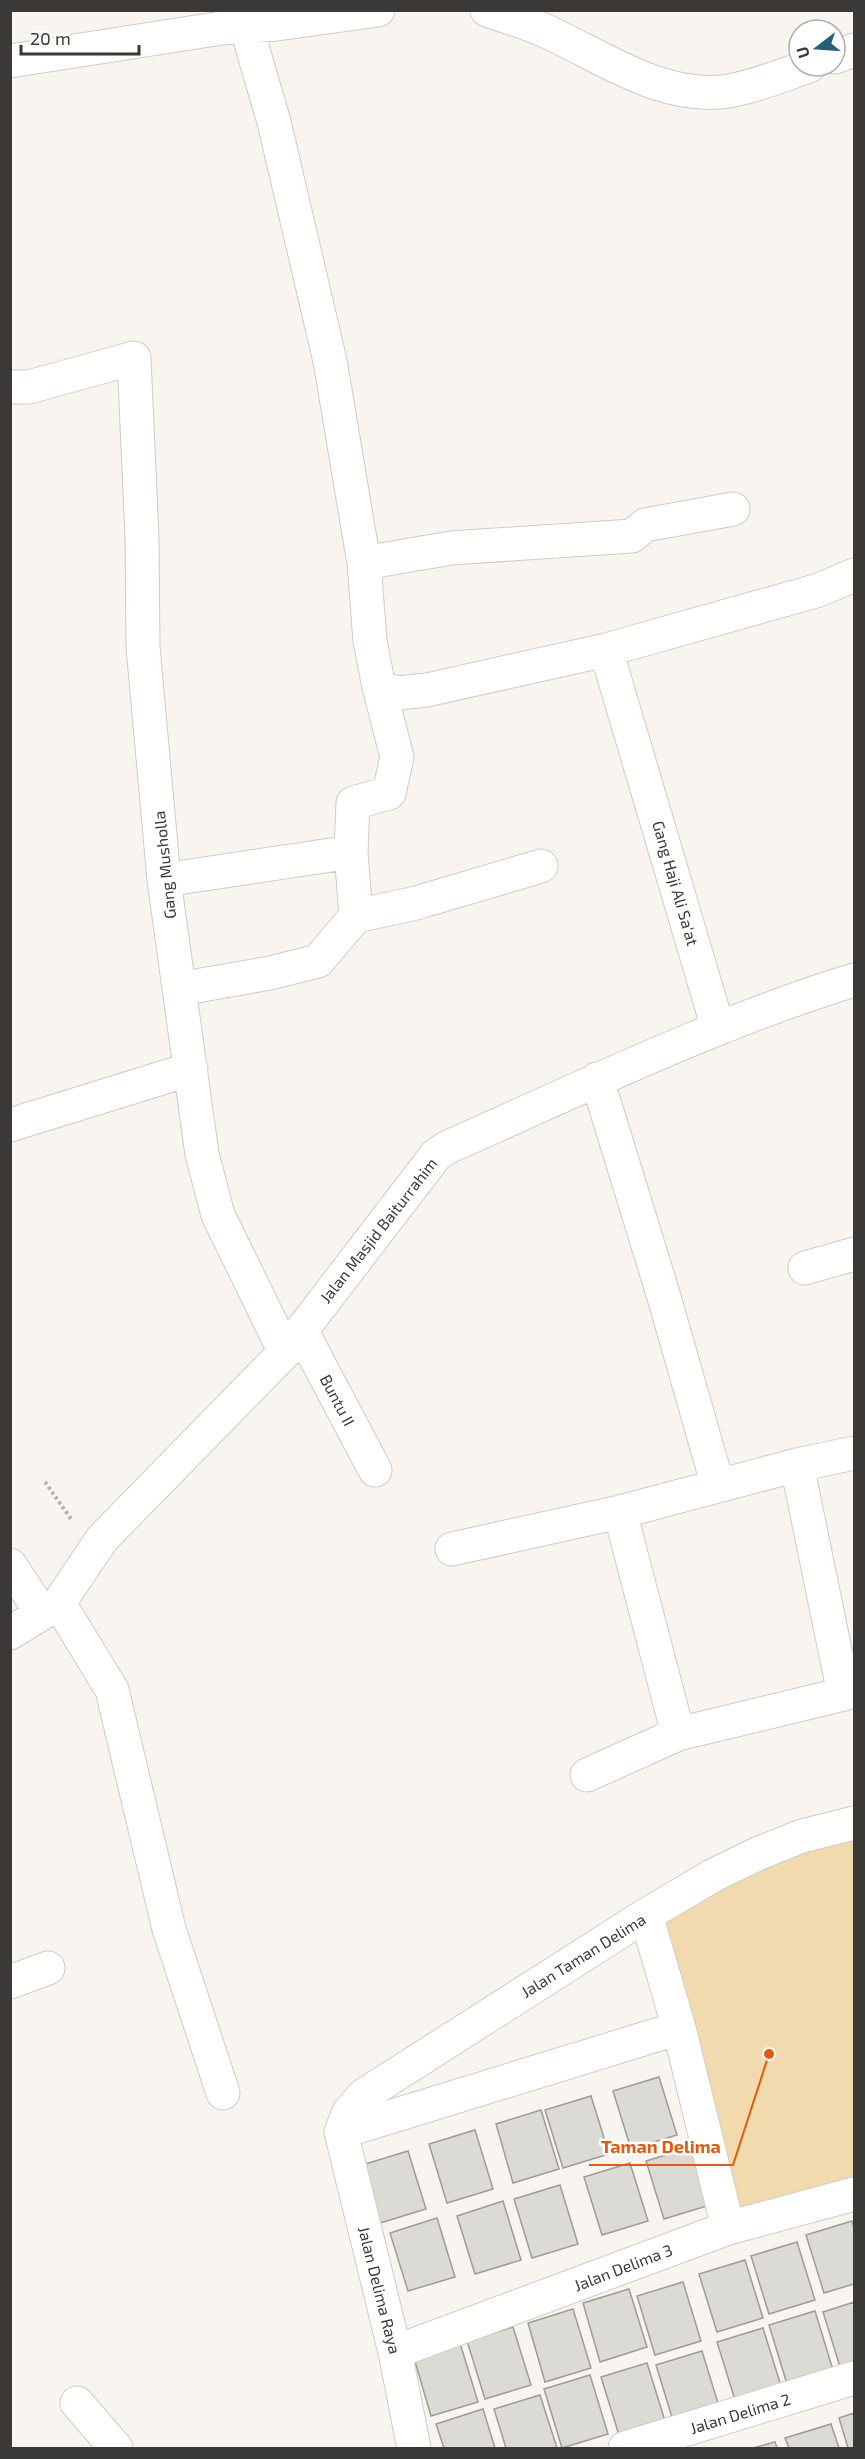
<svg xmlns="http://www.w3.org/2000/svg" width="865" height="2459" font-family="'Exo 2',sans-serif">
<rect width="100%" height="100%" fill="#f8f5f0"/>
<path fill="#f2daaf" d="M854,1825V2194L728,2228L646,1915Z"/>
<path fill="#dcdad5" stroke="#9e9c97" stroke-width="1.5" d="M659,2077L677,2135L631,2149L613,2091Z
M591,2096L609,2154L563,2168L545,2110Z
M541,2110L559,2169L513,2183L496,2124Z
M475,2130L493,2189L447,2203L429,2144Z
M692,2147L710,2205L664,2219L646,2161Z
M408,2151L426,2209L380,2223L362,2165Z
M630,2163L648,2221L602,2235L584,2177Z
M560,2185L578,2244L532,2258L514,2199Z
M503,2201L521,2260L475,2274L457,2216Z
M437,2218L455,2277L408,2291L390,2233Z
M852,2221L854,2228V2284L824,2293L806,2235Z
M797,2242L815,2300L769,2314L751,2256Z
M745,2260L763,2318L717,2332L699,2274Z
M683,2282L701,2341L655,2355L637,2296Z
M629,2289L647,2347L600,2362L583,2303Z
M854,2302V2366L841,2370L823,2312Z
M573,2309L591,2368L545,2382L528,2323Z
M815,2311L833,2370L787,2384L769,2325Z
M513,2327L531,2385L485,2399L467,2341Z
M763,2328L781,2386L735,2400L717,2342Z
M460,2343L478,2402L431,2416L414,2358Z
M702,2351L720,2410L674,2424L656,2365Z
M647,2363L665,2421L619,2435L601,2377Z
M590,2375L608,2434L562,2448L544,2389Z
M540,2395L557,2448H506L494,2409Z
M483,2409L495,2448H444L436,2424Z
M854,2413V2448H848L839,2418Z
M831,2424L839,2448H789L785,2438Z
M775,2442L777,2448H753Z"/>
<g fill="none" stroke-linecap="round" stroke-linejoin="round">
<defs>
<path id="minor" d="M487,10C507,17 529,23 548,32C604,58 664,101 729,91C757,86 783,75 809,66
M246,26L274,122L330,361L364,563L370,641L379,687L397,757L389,793L353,803L351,852L356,916
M835,57L854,50
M10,61L222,28L277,24L378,10
M10,387H29L134,358L142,537L143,647L164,880L202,1154L218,1215L285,1352
M364,563L451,548L632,536L645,525L733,509
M606,650L718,1028
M379,687L398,693L427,690L606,650L819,590L854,575
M164,880L351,852
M179,989L270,973L318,961L356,916L416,903L541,866
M597,1079L664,1297L718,1486
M10,1125L191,1069
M805,1268L854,1254
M301,1330L375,1470
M797,1465L844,1694L854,1691
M620,1512L678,1734L844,1694
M452,1549L620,1512L797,1465L854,1453
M10,1565L42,1613
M59,1603L112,1690L169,1929L223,2093
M10,1633L59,1603L102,1539L285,1352L436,1155L448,1147C582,1088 714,1023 854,980
M587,1775L678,1734
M646,1915L679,2028L728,2228
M10,1982L48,1968
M341,2132L349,2112L364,2095L646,1915L712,1876L757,1854L802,1836L854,1823
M341,2132L679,2028
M341,2132L395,2352L414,2448
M395,2352L728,2228L854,2194
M77,2403L116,2448
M625,2448L854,2378"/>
</defs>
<use href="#minor" stroke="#cfccc7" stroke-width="35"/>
<path stroke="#b5b3af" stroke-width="4" stroke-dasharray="3 3" stroke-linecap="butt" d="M45,1482L71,1519"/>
<use href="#minor" stroke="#fff" stroke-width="33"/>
</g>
<g text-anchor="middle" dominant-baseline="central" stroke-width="5" stroke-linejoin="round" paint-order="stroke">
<g font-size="16" fill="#3a3937" stroke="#fff">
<text transform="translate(164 865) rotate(-96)">Gang Musholla</text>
<text transform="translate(676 883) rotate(74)">Gang Haji Ali Sa'at</text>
<text transform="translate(378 1230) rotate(-52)">Jalan Masjid Baiturrahim</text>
<text transform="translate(338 1400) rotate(62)">Buntu II</text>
<text transform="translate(583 1955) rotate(-32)">Jalan Taman Delima</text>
<text transform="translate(623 2267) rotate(-21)">Jalan Delima 3</text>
<text transform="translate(380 2290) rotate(76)">Jalan Delima Raya</text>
<text transform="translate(740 2413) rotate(-17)">Jalan Delima 2</text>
</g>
</g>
<path fill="none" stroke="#e8590c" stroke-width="2" d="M769 2054L733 2165H589"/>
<circle fill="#e8590c" stroke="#fff" stroke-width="2" cx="769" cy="2054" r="6"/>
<g font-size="18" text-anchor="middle" font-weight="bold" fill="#e8590c" stroke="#fff" stroke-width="5" stroke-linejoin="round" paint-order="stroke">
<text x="661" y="2153">Taman Delima</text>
</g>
<rect width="865" height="2459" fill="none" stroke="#3a3937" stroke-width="24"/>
<g transform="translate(817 48) rotate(253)"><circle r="28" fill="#ffffff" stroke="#b0b0af" stroke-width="1.5"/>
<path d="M0-4.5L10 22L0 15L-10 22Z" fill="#265f78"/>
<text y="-9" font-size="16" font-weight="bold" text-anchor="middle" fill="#3a3937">U</text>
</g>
<path d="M21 45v9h118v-9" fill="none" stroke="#3a3937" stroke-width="3"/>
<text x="30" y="45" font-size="18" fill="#3a3937" stroke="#ffffff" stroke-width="4.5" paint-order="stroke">20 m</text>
</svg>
